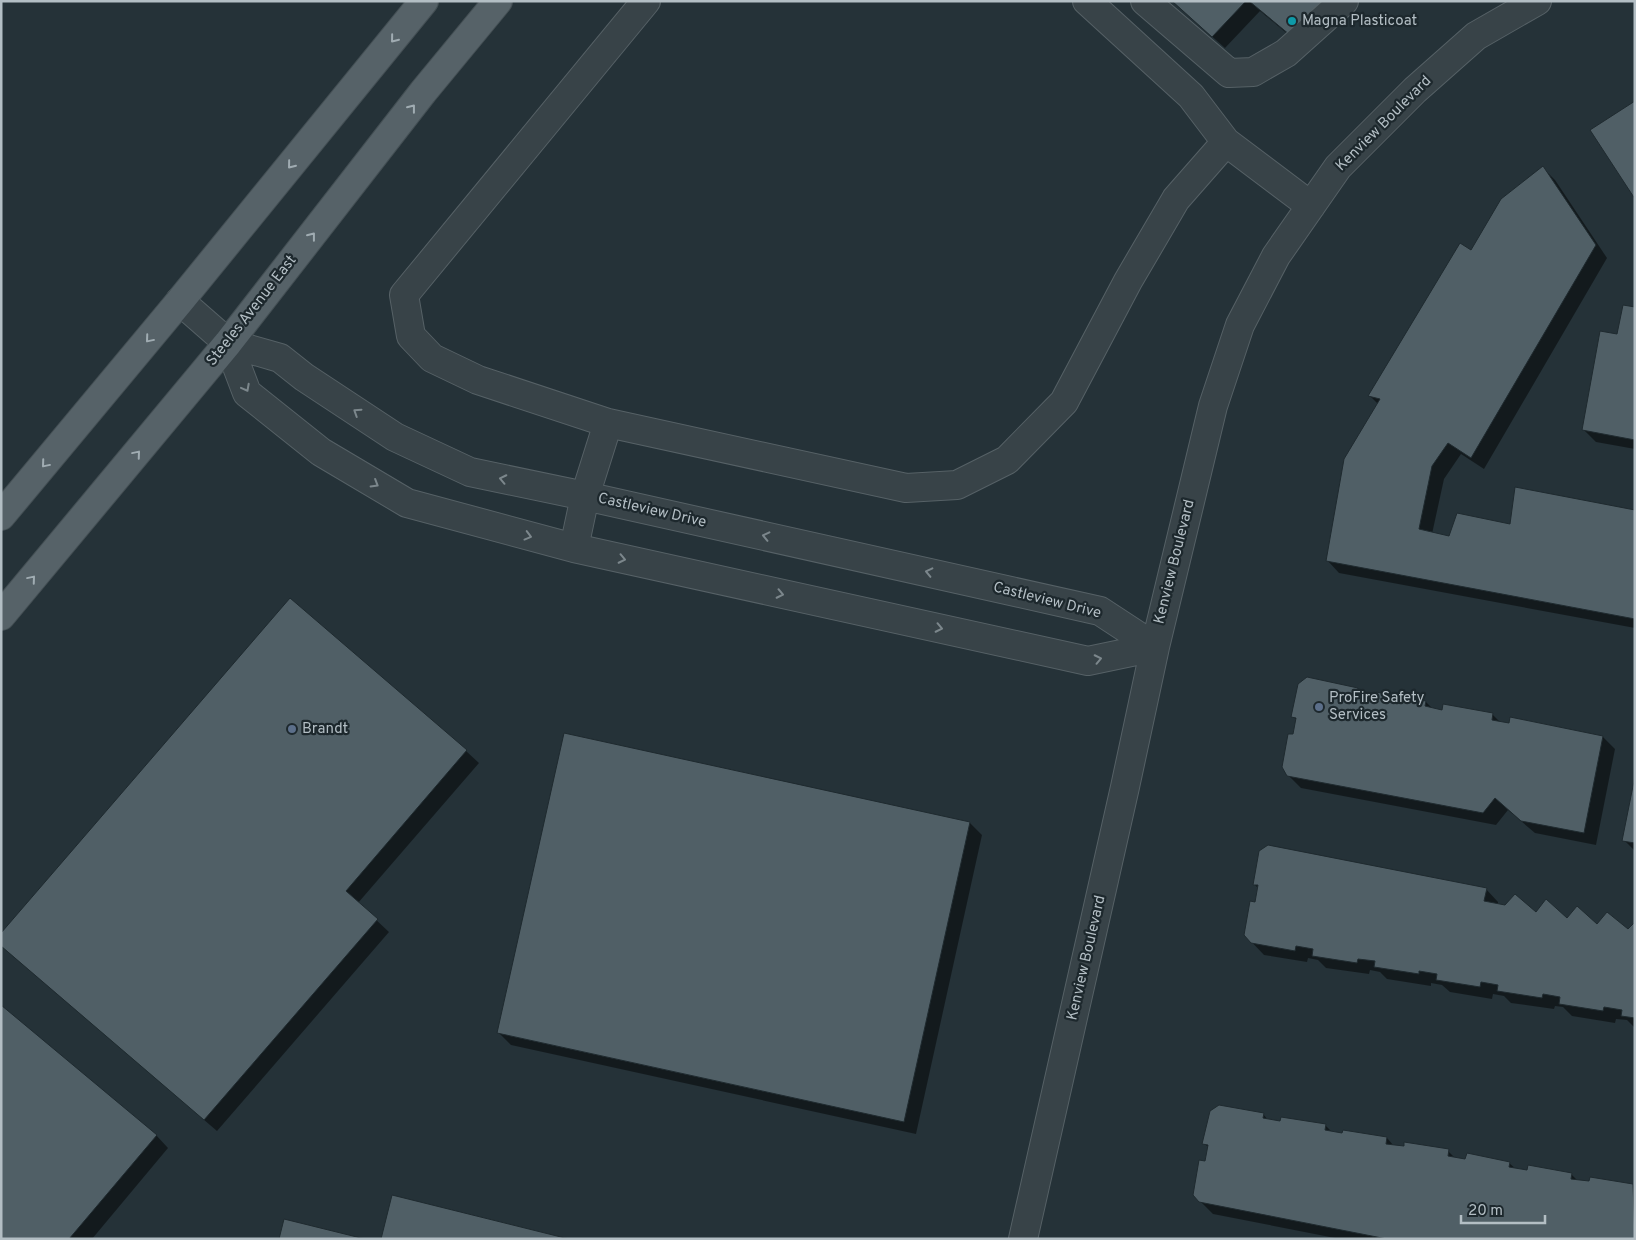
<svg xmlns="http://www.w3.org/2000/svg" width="1636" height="1240" font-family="Overpass,sans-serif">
<rect width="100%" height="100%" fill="#253238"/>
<path fill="#0007" d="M1172,1H1351L1309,52L1260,11L1225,48Z
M1543,168L1555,180L1607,258L1484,469L1461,454L1444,479L1432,534L1450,538L1511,525L1635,512V628L1339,573L1327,560L1378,404L1370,396L1472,252Z
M1635,308V449L1596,442L1583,429L1618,335Z
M290,600L466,751L479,763L358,903L389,932L217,1131L1,946Z
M1357,689L1364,695L1426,702L1433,709L1492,714L1501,723L1603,737L1615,749L1596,845L1535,833L1508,810L1496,825L1301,788L1288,775L1297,721L1293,716Z
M1635,783V851L1624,840Z
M970,823L982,835L916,1134L511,1045L499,1033Z
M1254,884L1486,889L1498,902V905L1628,931L1635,924V1028L1627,1020L1616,1019L1615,1023L1572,1016L1563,1007L1555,1006L1554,1009L1511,1003L1504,996L1493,994L1492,999L1450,992L1442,985L1431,983V986L1387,979L1380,972L1370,970L1369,974L1326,968L1318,960L1308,958L1307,962L1264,955L1245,935L1256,903L1259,889Z
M1263,1114L1269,1121L1325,1125L1333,1133L1387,1138L1394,1146L1448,1151L1456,1159L1509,1163L1516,1169L1571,1174L1578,1181L1633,1185L1635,1187V1239H1340L1213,1214L1200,1201L1209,1148L1204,1143Z
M156,1135L168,1148L92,1239H1Z"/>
<path fill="#505f66" stroke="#1f2a2f" d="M1172,1H1246L1212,37Z
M1249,1H1329L1296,40Z
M1635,101V199L1590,130Z
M1543,166L1596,245L1471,458L1448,443L1432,466L1419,529L1449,536L1457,513L1510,524L1515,487L1635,510V619L1326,561L1344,459L1380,399L1368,396L1460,243L1471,250L1501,199Z
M1623,305L1635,307V440L1582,430L1600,331L1617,334Z
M290,598L467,750L346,891L378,919L204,1120L1,946V933Z
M1307,677L1358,688L1357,693L1375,696L1376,692L1426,701L1425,706L1442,710L1443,704L1493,713L1492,720L1509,723L1510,717L1603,736L1584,833L1521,821L1495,798L1483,813L1287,776L1282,767L1288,734H1293L1296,718L1291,717L1298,684Z
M564,733L970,822L904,1122L497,1033Z
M1635,776V843L1622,841Z
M1268,845L1487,888L1484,901L1505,905L1515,894L1536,912L1546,899L1567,918L1577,906L1597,924L1607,912L1628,929L1635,922V1018L1621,1016L1622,1010L1604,1007L1603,1011L1559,1004L1560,997L1543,994L1542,998L1497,991L1498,985L1481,982L1480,987L1436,980L1437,974L1419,971V974L1374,967L1375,961L1358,959L1357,963L1312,956L1313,949L1296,946L1295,951L1251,943L1244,935L1250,901L1255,902L1258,885H1253L1259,851Z
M1,1005L157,1135L69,1239H1Z
M1219,1105L1264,1113L1263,1118L1280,1121L1281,1117L1326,1124L1325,1130L1342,1133L1343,1130L1387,1137L1386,1144L1404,1146V1142L1449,1149L1448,1156L1465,1159L1467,1153L1510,1162L1509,1167L1527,1170L1528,1165L1572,1173L1571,1179L1589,1181L1590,1177L1633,1184L1635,1239H1387L1199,1202L1193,1195L1199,1160L1205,1161L1208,1145L1202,1144L1210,1111Z
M392,1195L569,1239H381Z
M284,1219L365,1239H279Z"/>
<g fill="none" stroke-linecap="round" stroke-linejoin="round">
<defs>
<path id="minor" d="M646,1L404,295L411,336L432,358L478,380L608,423L906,488L957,485L1007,460L1064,402L1128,281L1176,199L1226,142
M1087,1L1191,96L1226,142L1311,206
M1145,1L1229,73L1253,72L1286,53L1344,1
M180,301L228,343L280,358L304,377L395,437L470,472L585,496L1100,611L1155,647
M228,343L247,393L321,452L407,503L574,548L1088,661L1155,647
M574,548L585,496L608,423
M1023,1239L1125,787L1155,647L1213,406L1240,325L1276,256L1338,167L1415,90L1476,36L1537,1"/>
<path id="major" d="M1,516L180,301L424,1
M1,616L228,343L423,92L498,1"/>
</defs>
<use href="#minor" stroke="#566166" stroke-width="30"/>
<use href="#major" stroke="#444f54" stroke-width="30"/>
<use href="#minor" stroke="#384348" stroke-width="28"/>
<use href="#major" stroke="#566268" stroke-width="28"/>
</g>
<defs><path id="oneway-chevron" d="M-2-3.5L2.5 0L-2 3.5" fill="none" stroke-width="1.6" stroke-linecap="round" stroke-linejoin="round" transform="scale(1.25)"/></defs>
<g stroke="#a0acb2">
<use href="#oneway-chevron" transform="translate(394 39) rotate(129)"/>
<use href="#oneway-chevron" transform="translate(412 108) rotate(-52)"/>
<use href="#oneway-chevron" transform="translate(291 165) rotate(129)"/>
<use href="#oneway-chevron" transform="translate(312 236) rotate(-52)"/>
<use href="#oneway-chevron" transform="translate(149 339) rotate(130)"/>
<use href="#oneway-chevron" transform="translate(137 454) rotate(-50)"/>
<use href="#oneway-chevron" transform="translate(45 464) rotate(130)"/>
<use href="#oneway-chevron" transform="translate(32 579) rotate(-50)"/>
</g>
<g stroke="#7c878c">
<use href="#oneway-chevron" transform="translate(246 388) rotate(62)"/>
<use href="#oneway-chevron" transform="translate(357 412) rotate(-147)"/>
<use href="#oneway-chevron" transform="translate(503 479) rotate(-168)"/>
<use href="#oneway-chevron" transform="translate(375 484) rotate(31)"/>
<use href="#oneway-chevron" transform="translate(528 536) rotate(15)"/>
<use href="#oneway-chevron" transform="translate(766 536) rotate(-167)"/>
<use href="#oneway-chevron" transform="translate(622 559) rotate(12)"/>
<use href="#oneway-chevron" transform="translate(929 572) rotate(-167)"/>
<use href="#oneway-chevron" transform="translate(780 594) rotate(12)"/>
<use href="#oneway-chevron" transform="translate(939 628) rotate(12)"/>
<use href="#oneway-chevron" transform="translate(1098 659) rotate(-12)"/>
</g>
<circle fill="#0f9aa8" stroke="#1d282d" stroke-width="2" cx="1292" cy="21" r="5"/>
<g fill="#5c6f8a" stroke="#1d282d" stroke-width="2">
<circle cx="1319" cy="707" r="5"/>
<circle cx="292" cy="729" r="5"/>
</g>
<g text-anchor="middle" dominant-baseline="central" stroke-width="4.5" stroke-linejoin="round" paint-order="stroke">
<g font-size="15" fill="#b3bec4" stroke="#1d282d" text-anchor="start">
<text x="1302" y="21">Magna Plasticoat</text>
<text x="1329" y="698">ProFire Safety<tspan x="1329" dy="17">Services</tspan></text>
<text x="302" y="729">Brandt</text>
</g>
<g font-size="15" fill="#b3bec4" stroke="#1d282d">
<text transform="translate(1384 124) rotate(-45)">Kenview Boulevard</text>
<text transform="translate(252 311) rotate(-52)">Steeles Avenue East</text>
<text transform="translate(652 511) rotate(13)">Castleview Drive</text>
<text transform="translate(1175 562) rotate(-76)">Kenview Boulevard</text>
<text transform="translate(1047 601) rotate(14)">Castleview Drive</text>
<text transform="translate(1087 958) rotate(-77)">Kenview Boulevard</text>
</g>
</g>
<rect width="1636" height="1240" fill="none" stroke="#b3bec4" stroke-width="5"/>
<path d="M1461 1215v8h84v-8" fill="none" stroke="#b3bec4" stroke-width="2.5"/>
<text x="1468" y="1215" font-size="15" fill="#b3bec4" stroke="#1d282d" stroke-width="4" paint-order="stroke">20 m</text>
</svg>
